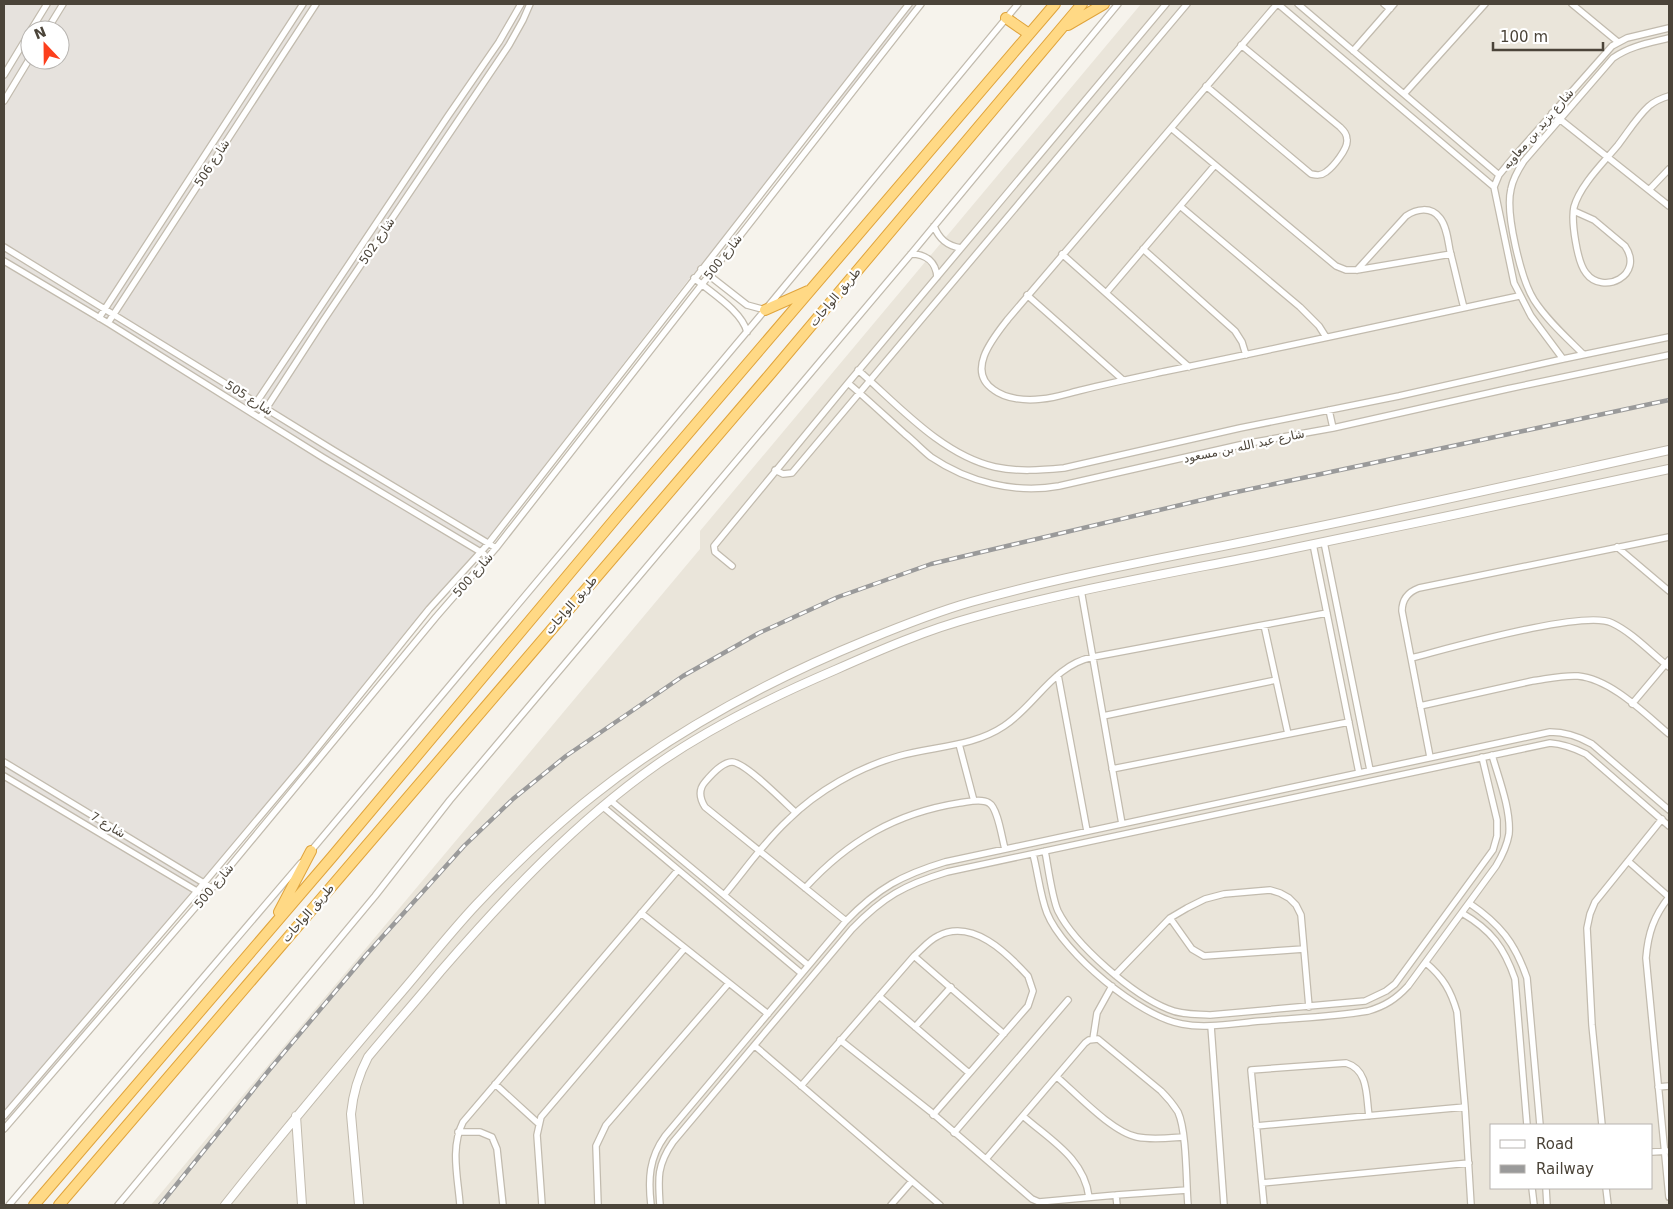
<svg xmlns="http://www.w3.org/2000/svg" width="1673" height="1209" font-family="'DejaVu Sans','Noto Sans Arabic',sans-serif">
<rect width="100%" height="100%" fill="#f6f3ec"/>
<path fill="#eae5da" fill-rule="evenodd" d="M1141,4H1669V1205H151L700,549V531ZM1492,1125H1652V1188H1492Z"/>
<path fill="#e6e2dd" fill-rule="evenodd" d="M4,4H922L689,279L488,538L4,1128ZM30,30H60V60H30Z"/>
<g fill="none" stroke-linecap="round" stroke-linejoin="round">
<defs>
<path id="minor" d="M1277,4L1008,319C994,337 965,371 994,390C1006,399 1026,401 1041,399C1055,398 1069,393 1082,390C1110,383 1139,377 1167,371C1285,347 1402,321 1519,296
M1278,4L1494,187
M1298,4L1499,175
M1384,4L1390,9
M1572,4L1618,42
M31,30L47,4
M47,30L63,4
M1353,51L1394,4
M4,75L30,32
M1206,86L1311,174C1316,175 1321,176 1326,172C1333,167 1348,149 1347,140C1347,134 1344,131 1340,127L1241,45
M1404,94L1485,4
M4,101L30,58
M1552,113L1669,206
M1171,128L1336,266L1346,270H1357L1451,254
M1649,190L1669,169
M1180,206L1300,307L1319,326L1326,337
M1574,211L1594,220L1625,246C1645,275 1603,296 1586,273C1577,262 1571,221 1574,207C1580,185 1604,162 1618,145C1628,132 1637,117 1649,106C1655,101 1662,98 1669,96
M934,226C939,239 947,246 961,248
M4,247L333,450L496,548
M1143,249L1235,331L1242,342L1246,355
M911,254C926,254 936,262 937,277
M1062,254L1189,367
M4,261L108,323L322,457L484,554
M701,269L747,305L765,310
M1357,270L1406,216C1416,209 1431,206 1440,218C1447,227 1448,241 1450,251C1455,270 1459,289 1464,308
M694,278C710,292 742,311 747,332
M1106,293L1215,165
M1027,295L1123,380
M99,318L303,4
M108,323L316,4
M1583,354C1566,337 1547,320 1534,300C1521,279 1505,213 1511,189C1513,178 1518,170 1524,161L1613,58C1630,46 1649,43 1669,38
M1563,359L1531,316L1514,283L1494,187L1499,175L1513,158L1612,46L1627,38L1669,28
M858,370C898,405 942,455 995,467C1018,472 1041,470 1064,468L1240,428L1399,396L1563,359L1669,337
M848,383C867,399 886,417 905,434C914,441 922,450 931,457C968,482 1015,494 1059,486L1244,444L1333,428L1507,389L1669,355
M1329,410L1333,428
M250,412L448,116L499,42L521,4
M260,418L323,321L509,45L523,20L530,4
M775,470L783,474L792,473L1187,4
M1324,542L1370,770
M1313,544L1359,773
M1617,547L1669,591
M732,566L715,552L714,546L848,383L1166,4
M1081,590L1122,824
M1264,625L1288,734
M1411,658C1447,649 1584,609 1612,623C1633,633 1651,653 1669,667
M1058,675L1087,831
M1632,704L1669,660
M1420,706L1532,681C1547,679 1563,675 1578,676C1611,679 1645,714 1669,734
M1103,716L1276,680
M959,744L974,801
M1430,757L1402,611C1402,600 1408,592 1419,588L1669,537
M4,762L212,888
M1112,769L1349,722
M4,776L205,896
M610,800L808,965
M602,806L801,973
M795,812C784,802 745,762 732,762C722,762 711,775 705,782C698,790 700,799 705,807L846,921
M1045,851C1048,866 1052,898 1058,911C1075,945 1133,995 1168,1009C1181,1015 1196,1014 1210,1015L1365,1001L1386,991L1395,984L1493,850L1497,836V820L1482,757
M310,852L765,310L1018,4
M1033,854C1038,873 1040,895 1047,913C1063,953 1140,1017 1182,1024C1207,1029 1235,1023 1261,1021C1297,1018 1333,1017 1368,1011C1385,1006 1396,999 1408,986L1496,866C1502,856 1507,846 1509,834C1511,810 1499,779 1492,755
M1628,861L1669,897
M805,888C848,841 896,813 959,803C968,802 981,798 989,803C998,808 1002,839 1005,849
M724,895C745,870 764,842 788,820C817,791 859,767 899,756C934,746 973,747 1004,726C1036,705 1053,665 1093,657L1327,613
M1669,897C1654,916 1648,933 1646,958L1669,1197
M1469,903C1500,924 1515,943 1527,978L1540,1125
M641,913L768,1014
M1462,913C1491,930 1504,947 1515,979L1527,1125
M1170,918L1192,949L1204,956L1304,949
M914,956L1004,1034
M1426,963C1443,977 1451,991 1457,1012L1465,1107L1471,1205
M1115,975L1170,918L1187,908L1205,899L1224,894L1270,890L1280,893L1289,898L1296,905L1301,915L1309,1007
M879,996L969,1073
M1211,1026L1224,1205
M915,1027L951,987
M1093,1039L1097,1013L1112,986
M840,1040L931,1112L1032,1199L1039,1202L1116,1195L1187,1190
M755,1046L940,1205
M1057,1077C1077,1094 1112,1132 1137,1137C1152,1140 1168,1138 1183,1137
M495,1084L539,1124
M801,1086L914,956C922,949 929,940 938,936C972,918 1007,953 1028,976L1033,991L1028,1006L933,1115
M1658,1087L1669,1086
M4,1116L204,883L304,764L429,609L488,544L909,4
M1023,1116C1050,1140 1084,1158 1089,1197
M1602,1125L1592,1025L1587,928L1590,914L1595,902L1662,819
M1256,1126L1465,1107
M4,1129L212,888L436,617L496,548L921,4
M458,1132H480L492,1137L497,1149L503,1205
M954,1133L1068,1000
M1652,1152L1669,1151
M986,1159L1085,1043L1089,1040L1098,1039L1161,1091C1167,1097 1173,1104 1178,1112C1187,1132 1186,1182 1188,1205
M1262,1183L1469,1163
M1532,1188L1534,1205
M1546,1188L1547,1205
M1606,1188L1608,1205
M1116,1195L1117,1205
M9,1205L301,863
M118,1205L375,896L450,800L911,254L1118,4
M460,1205C458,1178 450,1148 463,1122L678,870
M542,1205L537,1135L541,1117L685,948
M598,1205L596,1146L606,1125L729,983
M651,1205C648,1179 649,1158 665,1136L846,921C878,888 902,875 945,862L1550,732C1566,732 1578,736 1592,744L1669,810
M660,1205C658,1178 657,1165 673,1142L852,929C883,897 904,885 947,872L1550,743C1564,744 1574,748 1586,754L1669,826
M891,1205L912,1181
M1264,1205L1251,1070L1346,1063C1369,1070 1366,1096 1369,1116"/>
<path id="tertiary" d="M296,1116L302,1205
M225,1205C280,1136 336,1069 393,1002C421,970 447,936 476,905C513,866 552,828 594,795C677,729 769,680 867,640C901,626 936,612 971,602C1074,573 1182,555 1287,533C1415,507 1542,478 1669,450
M359,1205L351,1114C353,1093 358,1076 368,1057C392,1028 416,1001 440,972C506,896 576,821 659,763C714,725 774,696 835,670C880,650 926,630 974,617C1071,590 1171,573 1271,553C1404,526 1536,497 1669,469"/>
<path id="trunk" d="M1006,18L1029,34
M1068,25L1104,4
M765,310L808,291
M279,912L311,851
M34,1205L332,857L620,513L1055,4
M59,1205L772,372L1082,4"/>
</defs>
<use href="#minor" stroke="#c2bbae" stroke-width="8"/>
<use href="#tertiary" stroke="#c2bbae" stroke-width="10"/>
<use href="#trunk" stroke="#e0a43c" stroke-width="12"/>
<use href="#minor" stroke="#fff" stroke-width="5.5"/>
<use href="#tertiary" stroke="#fff" stroke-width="8"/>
<use href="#trunk" stroke="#ffd985" stroke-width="10"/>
<defs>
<path id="rail" d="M160,1205L270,1069L366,955L464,846L513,799L566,756L683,676L759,633L838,597L931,564L1227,494L1669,400"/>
</defs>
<use href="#rail" stroke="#9a9a9a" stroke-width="4.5"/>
<use href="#rail" stroke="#fff" stroke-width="2.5" stroke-dasharray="8" stroke-linecap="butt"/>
</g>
<g text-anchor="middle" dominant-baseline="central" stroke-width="4.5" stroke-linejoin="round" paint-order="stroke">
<g font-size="12" fill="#4b4439" stroke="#fff">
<text transform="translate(1538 129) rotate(-49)">شارع يزيد بن معاويه</text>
<text transform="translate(212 163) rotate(-57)">شارع 506</text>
<text transform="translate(377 241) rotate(-56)">شارع 502</text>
<text transform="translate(723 257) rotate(-52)">شارع 500</text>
<text transform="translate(835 297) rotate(-50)">طريق الواحات</text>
<text transform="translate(249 398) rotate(32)">شارع 505</text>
<text transform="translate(1244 446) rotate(-12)">شارع عبد الله بن مسعود</text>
<text transform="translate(473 575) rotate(-49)">شارع 500</text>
<text transform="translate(571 605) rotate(-49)">طريق الواحات</text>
<text transform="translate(108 825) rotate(31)">شارع 7</text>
<text transform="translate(214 886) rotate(-50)">شارع 500</text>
<text transform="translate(308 913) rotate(-49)">طريق الواحات</text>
</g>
</g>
<rect width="1673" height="1209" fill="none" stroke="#4b4439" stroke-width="10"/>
<rect x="1490" y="1124" width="162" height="65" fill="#ffffff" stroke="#b7b4b0"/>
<rect x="1500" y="1140" width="25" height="8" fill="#ffffff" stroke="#b7b4b0"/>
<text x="1536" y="1149" font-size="15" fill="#4b4439">Road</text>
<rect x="1500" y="1165" width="25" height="8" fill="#9a9a9a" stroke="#b7b4b0"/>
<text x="1536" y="1174" font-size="15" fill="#4b4439">Railway</text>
<g transform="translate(45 45) rotate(338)"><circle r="24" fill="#ffffff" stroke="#b7b4b0"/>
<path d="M0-4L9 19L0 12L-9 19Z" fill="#fc3f1d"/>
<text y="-8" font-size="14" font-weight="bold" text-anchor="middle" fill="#4b4439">N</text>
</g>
<path d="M1493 42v8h110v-8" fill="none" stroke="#4b4439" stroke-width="2.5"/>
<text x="1500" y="42" font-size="15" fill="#4b4439" stroke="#ffffff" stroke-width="4" paint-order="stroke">100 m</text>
</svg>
